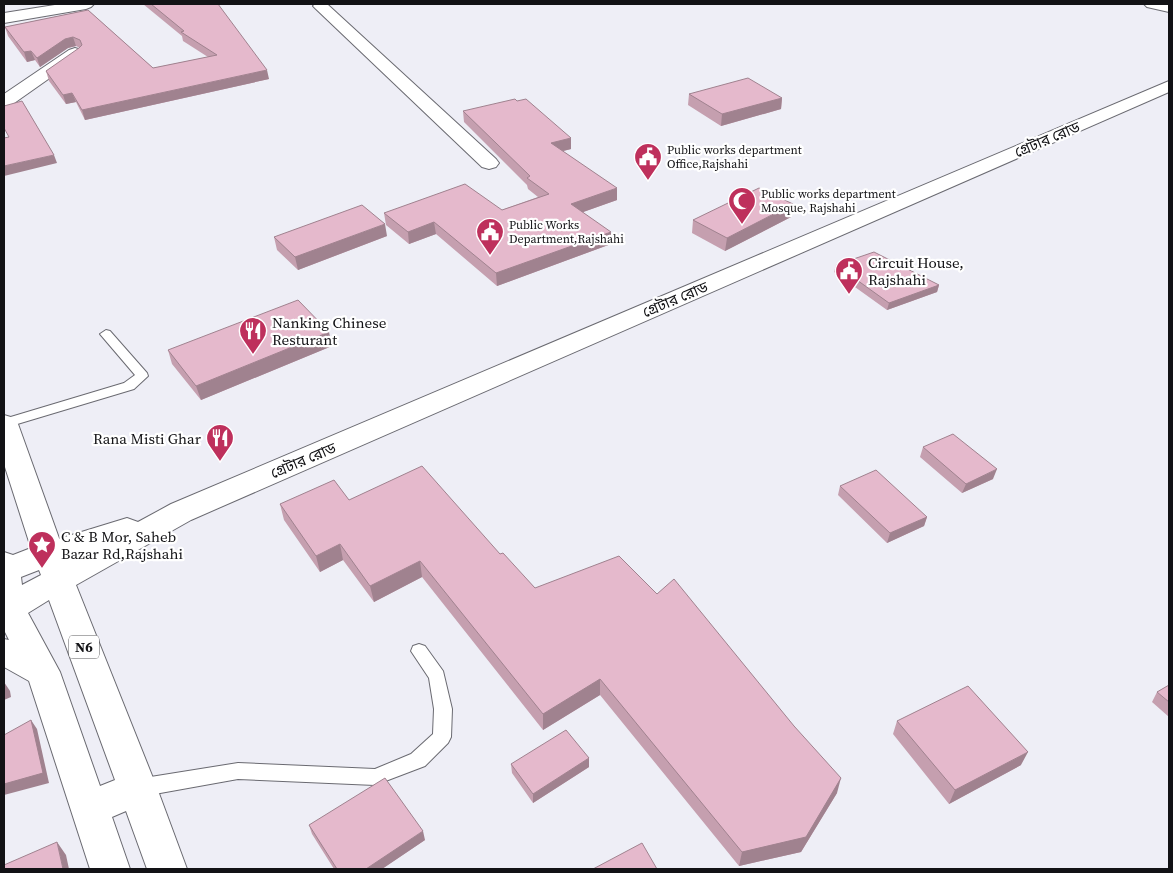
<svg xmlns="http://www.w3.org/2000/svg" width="1173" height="873" font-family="'Source Serif 4','Noto Sans Bengali',serif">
<rect width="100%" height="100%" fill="#eeeef6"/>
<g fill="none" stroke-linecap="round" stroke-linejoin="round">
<defs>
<path id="lane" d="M106,330L110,331L147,373L148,376L134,389L4,428V419L124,383L135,375L100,334Z
M419,644L425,646L443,671L452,709L451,737L448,743L425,766L375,785L238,779L138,797L131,794L129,788L131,782L138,779L238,763L375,769L411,754L433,734L434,709L429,678L411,651L413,646Z"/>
<path id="street" d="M61,4H94L91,7L86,9L4,23V13Z
M315,4H327L496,159L499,163L496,167L489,169L482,167L316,9L313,6Z
M75,48L81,50L83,53L81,56L10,106L4,107V94L69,50Z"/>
<path id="secondary" d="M1144,4H1169V12L1147,7Z
M1169,81V92L191,520L69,589L58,592L47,589L42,580L47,571L72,558L50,565L39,561L35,553L39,545L127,518L138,522L171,504Z"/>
<path id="highway" d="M4,415L14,418L18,424L74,580L157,788L187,869H147L126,811L112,817L130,869H90L29,681L4,667V639L9,640L4,630V552L13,555L31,548L4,464ZM39,570L41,575L22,585L21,577ZM49,600L115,780L100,786L60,672L28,613Z"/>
</defs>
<use href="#lane" stroke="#6a6a71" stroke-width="2"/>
<use href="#street" stroke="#6a6a71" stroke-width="2"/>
<use href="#secondary" stroke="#6a6a71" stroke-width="2"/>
<use href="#highway" stroke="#6a6a71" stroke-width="2"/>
<use href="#lane" fill="#fff" fill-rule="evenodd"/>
<use href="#street" fill="#fff" fill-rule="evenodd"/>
<use href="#secondary" fill="#fff" fill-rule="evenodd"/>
<use href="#highway" fill="#fff" fill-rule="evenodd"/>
</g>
<path fill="#c59faf" d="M143,4H218L269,79L85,120L76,102L66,104L49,81L46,71L80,48L76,46L68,48L40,67L35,60L27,62L8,36L5,27L88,10L153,68L208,57L183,41L182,36Z
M689,94L782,98L781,109L721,126L688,105Z
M463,111L571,138V149L563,151L617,200L583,212L611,244L497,286L436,234L409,244L386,225L384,213L502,210L538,197L528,189L527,185L464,122Z
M791,217L725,251L692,233L693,220Z
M387,236L298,270L277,250L274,237Z
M836,265L939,285L937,292L887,310L834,272Z
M332,346L201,400L172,364L168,350Z
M923,447L993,479L962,493L920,457Z
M840,486L927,517L924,526L887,543L838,495Z
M349,500L500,554L535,588L837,793L801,852L739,866L600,695L543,730L422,577L374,602L343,560L320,572L284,520L280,504Z
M1169,685V717L1152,702L1157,692Z
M897,721L1021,765L949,804L893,734Z
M589,758V767L533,803L512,773L511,764Z
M309,825L425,840L382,869H334L312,834Z"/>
<path fill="#a0828f" d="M73,37L76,46L68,48L40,67L37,58L65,39Z
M31,51L35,60L27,62L24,52Z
M267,70L269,79L85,120L82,110Z
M72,93L76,102L66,104L63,95Z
M782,98L781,109L721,126L722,114Z
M571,138V149L551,154V143Z
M54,155L57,163L4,176V166Z
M617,188V200L572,216L571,204Z
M793,204L791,217L725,251L727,238Z
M434,222L436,234L409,244L408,232Z
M385,224L387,236L298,270L295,257Z
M611,232V244L497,286L496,273Z
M939,285L937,292L887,310L889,303Z
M329,332L332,346L201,400L196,386Z
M997,469L993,479L962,493L966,484Z
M927,517L924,526L887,543L890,533Z
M340,544L343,560L320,572L316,556Z
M420,561L422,577L374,602L370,586Z
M600,679V695L543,730V714Z
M4,682L10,691L11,697L4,700Z
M31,720L37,729L49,783L4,795V784Z
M1028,752L1021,765L949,804L955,790Z
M589,758V767L533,803V794Z
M841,778L837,793L801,852L739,866L742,852Z
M423,831L425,840L382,869H366Z
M57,842L66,855L69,869H63Z"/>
<path fill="#e5b9cc" stroke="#a0828f" d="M151,4H218L267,70L82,110L72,93L63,95L46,71L79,48L82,45L80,40L73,37L65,39L37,58L31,51L24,52L5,27L88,10L153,68L217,55L181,32L184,31Z
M748,78L782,98L722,114L689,94Z
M515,99L517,101L526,99L571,138L551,143L617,188L571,204L611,232L496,273L434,222L408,232L384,213L465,184L502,210L549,194L527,178L530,176L463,111Z
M22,101L54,155L4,166V138L9,137L4,128V106Z
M759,188L793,204L727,238L693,220Z
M362,205L385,224L295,257L274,237Z
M874,252L939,285L889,303L836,265Z
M298,300L329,332L196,386L168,350Z
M953,434L997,469L966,484L923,447Z
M422,466L500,554L503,553L535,588L619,556L657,594L674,579L794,726L841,778L806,837L742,852L600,679L543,714L420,561L370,586L340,544L316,556L280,504L334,480L349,500Z
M876,470L927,517L890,533L840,486Z
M1169,685V702L1157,692Z
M968,686L1028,752L955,790L897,721Z
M31,720L43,773L4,784V735Z
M566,730L589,758L533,794L511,764Z
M385,778L423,831L366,869H337L309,825Z
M57,842L63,869H4V865Z
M642,843L657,869H593Z"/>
<defs>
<symbol id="civic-pin" viewBox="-11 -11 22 30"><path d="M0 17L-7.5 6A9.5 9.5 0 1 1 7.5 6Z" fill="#be305c" stroke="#fff"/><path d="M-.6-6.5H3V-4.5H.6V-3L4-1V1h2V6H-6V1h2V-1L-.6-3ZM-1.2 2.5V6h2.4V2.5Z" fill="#fff"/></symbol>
<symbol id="mosque-pin" viewBox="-11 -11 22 30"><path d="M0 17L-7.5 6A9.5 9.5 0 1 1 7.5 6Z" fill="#be305c" stroke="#fff"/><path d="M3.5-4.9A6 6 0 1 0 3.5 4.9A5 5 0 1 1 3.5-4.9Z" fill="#fff"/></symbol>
<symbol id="restaurant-pin" viewBox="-11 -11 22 30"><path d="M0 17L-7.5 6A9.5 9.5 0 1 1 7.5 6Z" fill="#be305c" stroke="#fff"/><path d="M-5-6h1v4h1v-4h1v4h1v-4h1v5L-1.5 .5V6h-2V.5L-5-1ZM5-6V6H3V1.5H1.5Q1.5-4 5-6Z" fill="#fff"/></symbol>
<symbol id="sight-pin" viewBox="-11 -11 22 30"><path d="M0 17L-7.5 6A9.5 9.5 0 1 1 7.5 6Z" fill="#be305c" stroke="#fff"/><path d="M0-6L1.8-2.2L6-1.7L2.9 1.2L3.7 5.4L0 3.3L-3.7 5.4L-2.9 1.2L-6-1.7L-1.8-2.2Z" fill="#fff"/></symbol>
</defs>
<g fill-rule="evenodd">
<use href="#civic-pin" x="632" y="141" width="32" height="43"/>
<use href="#mosque-pin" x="726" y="185" width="32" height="43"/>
<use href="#civic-pin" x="474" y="216" width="32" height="43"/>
<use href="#civic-pin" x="833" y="255" width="32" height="43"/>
<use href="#restaurant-pin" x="237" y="315" width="32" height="43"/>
<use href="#restaurant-pin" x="204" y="422" width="32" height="43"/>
<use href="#sight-pin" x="26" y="529" width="32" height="43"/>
</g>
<g text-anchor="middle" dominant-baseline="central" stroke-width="4.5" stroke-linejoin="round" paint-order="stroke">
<g font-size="12" fill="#121215" stroke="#fff" text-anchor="start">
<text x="667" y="150">Public works department<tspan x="667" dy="14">Office,Rajshahi</tspan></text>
<text x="761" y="194">Public works department<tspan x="761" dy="14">Mosque, Rajshahi</tspan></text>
<text x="509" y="225">Public Works<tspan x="509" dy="14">Department,Rajshahi</tspan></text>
</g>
<rect fill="#fff" stroke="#59595b" stroke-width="1" x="69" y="635.5" width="30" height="23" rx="4"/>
<g font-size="14" font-weight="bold" fill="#121215">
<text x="84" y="647">N6</text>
</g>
<g font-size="15" fill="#121215" stroke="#fff">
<text transform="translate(1047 139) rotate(-23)">গ্রেটার রোড</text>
<text transform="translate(675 299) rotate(-23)">গ্রেটার রোড</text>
<text transform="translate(303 460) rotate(-23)">গ্রেটার রোড</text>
</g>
<g font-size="15" fill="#121215" stroke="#fff" text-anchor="start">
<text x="868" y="262">Circuit House,<tspan x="868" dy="17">Rajshahi</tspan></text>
<text x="272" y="322">Nanking Chinese<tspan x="272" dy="17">Resturant</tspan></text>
<text x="201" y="438" text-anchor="end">Rana Misti Ghar</text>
<text x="61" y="536">C &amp; B Mor, Saheb<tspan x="61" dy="17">Bazar Rd,Rajshahi</tspan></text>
</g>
</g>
<rect width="1173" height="873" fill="none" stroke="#121215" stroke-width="10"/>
</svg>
